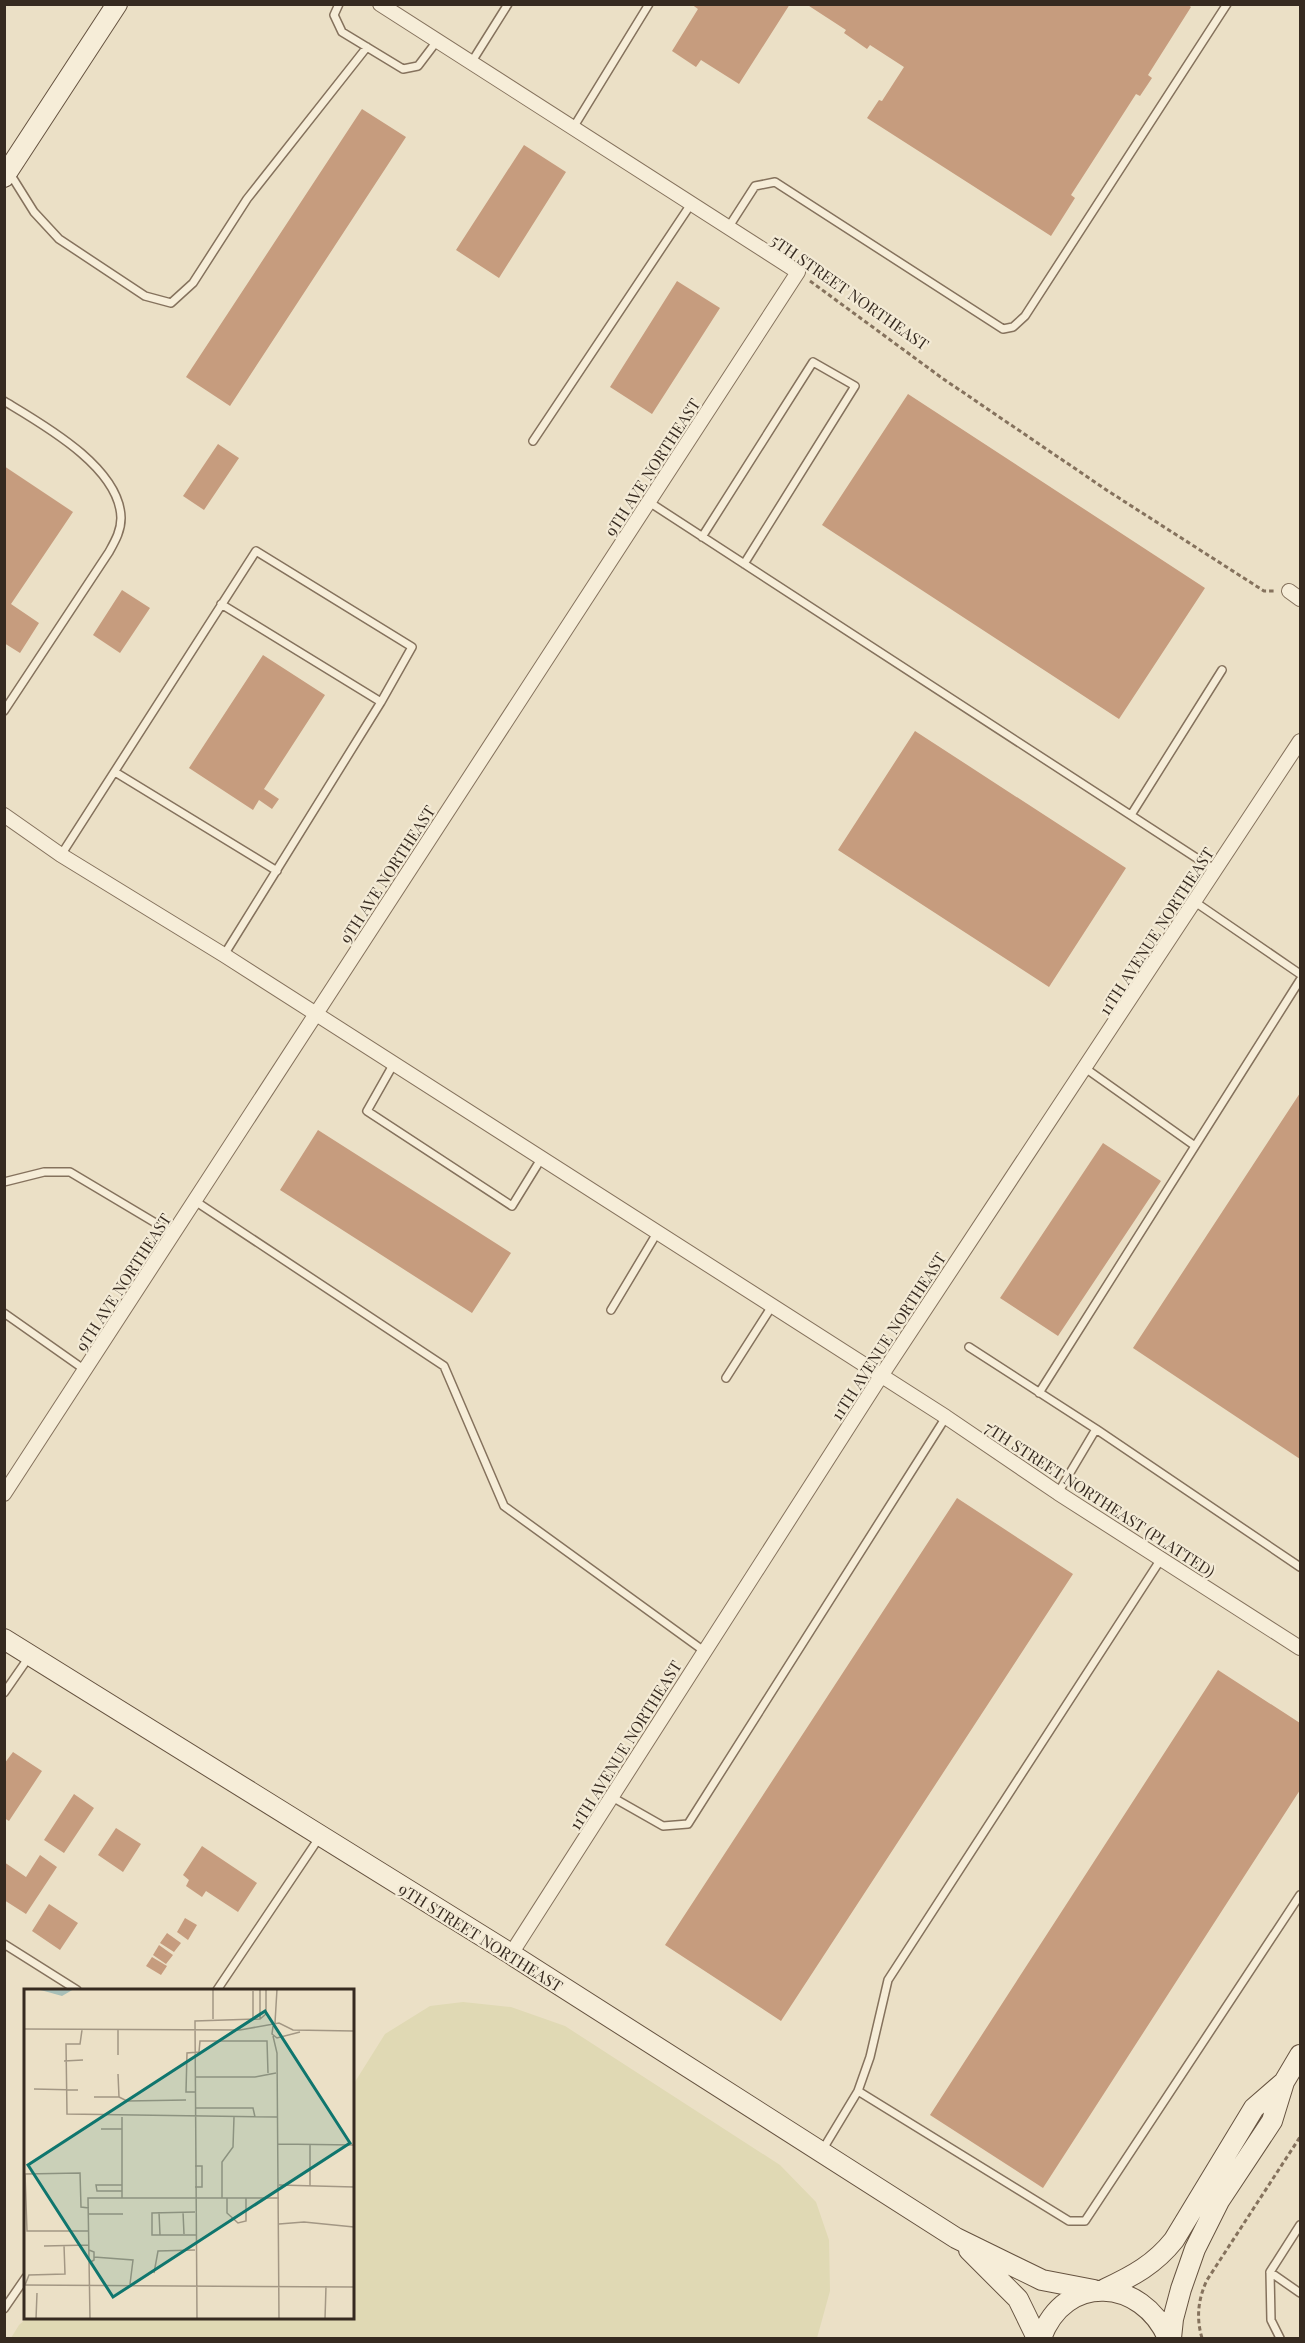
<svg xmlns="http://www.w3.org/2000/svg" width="1305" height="2343" font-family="'Playfair Display',serif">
<rect width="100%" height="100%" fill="#ebe0c6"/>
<path fill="#e0d9b4" d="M463,2002L511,2007L565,2026L780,2165L816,2202L829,2240L830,2291L817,2338H11L19,2325L27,2318H352L353,2085L385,2034L430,2006Z"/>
<path fill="#c69c7e" d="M691,4H790L739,84L701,60L696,67L672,51L698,9Z
M806,4H1187L1191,7L1148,75L1152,78L1140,96L1136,94L1071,195L1075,198L1051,236L867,118L879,100L882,101L904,67L870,45L867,49L844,33L846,30Z
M362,109L406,137L230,406L186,377Z
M524,145L566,172L499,278L456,250Z
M677,281L720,308L652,414L610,387Z
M908,394L1205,588L1119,719L822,525Z
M218,444L239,458L204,510L183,496Z
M4,466L73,512L11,604L39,623L20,653L4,643Z
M122,590L150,608L120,653L93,635Z
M263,655L325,695L264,789L279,799L272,809L259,800L253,810L189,768Z
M915,731L1126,868L1049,987L838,850Z
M1300,1093V1459L1133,1348Z
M318,1130L511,1253L472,1313L280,1190Z
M1103,1143L1161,1181L1058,1336L1000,1298Z
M957,1498L1073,1574L781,2021L665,1945Z
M1218,1670L1300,1723V1790L1043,2188L930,2115Z
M13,1752L42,1771L9,1821L4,1818V1764Z
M74,1794L94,1808L64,1853L44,1840Z
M116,1828L141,1844L123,1872L98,1855Z
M202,1846L257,1883L238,1912L206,1891L202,1897L186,1886L189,1880L183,1875Z
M40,1855L57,1867L26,1914L4,1900V1862L26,1877Z
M49,1904L78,1923L60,1950L32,1931Z
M185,1918L197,1925L188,1940L177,1932Z
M167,1933L181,1943L174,1952L160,1943Z
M159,1945L173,1955L166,1964L153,1955Z
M152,1957L167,1966L161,1975L146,1966Z"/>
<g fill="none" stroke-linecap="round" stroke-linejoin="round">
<defs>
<path id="lane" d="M339,4L334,15L342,32L403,69L418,66L437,41
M471,63L508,4
M573,128L649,4
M9,172L34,212L59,239L145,296L171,303L193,283L247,199L367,47
M728,228L755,186L775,182L1003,329L1013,327L1025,316L1227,4
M4,401C42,424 120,467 121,518C121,531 115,541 109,552L4,711
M533,441L691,204
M649,502L1215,870
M702,537L813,362L855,386L744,564
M221,604L381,702
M115,772L277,871
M1131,815L1222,670
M61,855L256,551L412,647L381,702L224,955
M1195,902L1300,974
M393,1065L367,1111L512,1206L541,1159
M1085,1068L1195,1146
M4,1182L44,1172H70L174,1234
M195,1201L444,1366L504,1506L704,1651
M611,1310L657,1233
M4,1313L85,1370
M969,1347L1096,1429
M726,1378L772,1306
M1039,1393L1300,980
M1058,1493L1096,1429L1300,1567
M4,1693L29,1657
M612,1797L663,1826L688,1824L946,1417
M4,1944L77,1990
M217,1990L319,1838
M858,2091L1069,2221H1085L1300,1895
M823,2149L858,2091L870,2057L888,1980L1161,1559
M1270,2272L1300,2293
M4,2309L26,2277
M1280,2338L1271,2320L1270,2272L1300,2225"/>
<path id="street" d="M1289,591L1300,599
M4,815L61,855L224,955L946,1417L1058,1493L1300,1648
M4,1494L798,272L380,4
M511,1954L881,1376L1300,741"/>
<path id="secondary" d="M4,177L117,4
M4,1639L511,1954L956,2238L1042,2280L1094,2290
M969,2250L1018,2299L1037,2338
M1105,2289C1133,2276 1155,2264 1174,2240L1254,2108L1284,2082
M1041,2338C1065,2272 1142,2278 1168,2338
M1171,2338L1173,2319L1181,2289L1195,2249L1219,2201L1272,2121L1284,2082L1300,2055"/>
</defs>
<use href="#lane" stroke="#85725d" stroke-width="10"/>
<use href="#street" stroke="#85725d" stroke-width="16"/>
<use href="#secondary" stroke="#665340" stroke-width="22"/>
<path stroke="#85725d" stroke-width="3" stroke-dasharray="4.5 3" stroke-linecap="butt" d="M810,281L942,378L1108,491L1264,591H1275
M1202,2338C1196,2318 1198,2299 1207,2280L1300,2137"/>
<use href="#lane" stroke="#f6edd8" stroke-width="7"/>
<use href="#street" stroke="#f6edd8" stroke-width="14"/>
<use href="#secondary" stroke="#f6edd8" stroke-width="20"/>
</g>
<g text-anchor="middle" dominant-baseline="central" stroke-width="4.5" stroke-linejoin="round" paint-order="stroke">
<g font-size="16" fill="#362a20" stroke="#f3ead5">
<text transform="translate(850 292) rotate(35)">5TH STREET NORTHEAST</text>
<text transform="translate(652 467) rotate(-57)">9TH AVE NORTHEAST</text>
<text transform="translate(387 874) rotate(-57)">9TH AVE NORTHEAST</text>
<text transform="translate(1156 931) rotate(-57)">11TH AVENUE NORTHEAST</text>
<text transform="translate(123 1282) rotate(-57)">9TH AVE NORTHEAST</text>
<text transform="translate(888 1336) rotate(-57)">11TH AVENUE NORTHEAST</text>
<text transform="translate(1100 1499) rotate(33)">7TH STREET NORTHEAST (PLATTED)</text>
<text transform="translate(625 1745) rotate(-58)">11TH AVENUE NORTHEAST</text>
<text transform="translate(481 1937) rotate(32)">9TH STREET NORTHEAST</text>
</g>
</g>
<g transform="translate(24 1989)">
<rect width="330" height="330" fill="#ebe0c6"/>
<path d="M13,0H50L38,7Z" fill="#a7bfb8"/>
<path fill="none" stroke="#a39784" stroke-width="1.5" d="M189,30V0M229,30V2M236,30V0M251,34L253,0M249,37L248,45L253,49L276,43M0,40L216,41L255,34L269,41L330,42M58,41L56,55H42L43,125L253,128M94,41V66M249,47L253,64L255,330M40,72L59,71M171,88H231L252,84M10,100L54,101M171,103H162L163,64L175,63L176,52H243L244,84M70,108H95L94,85M95,108L103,112L162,111M171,119H229L231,128M98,128V209M77,140H98M254,155L330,156M286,155V197M171,177H178V198H171M98,196H72L73,202H98M255,196L330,198M198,209V173L209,158L210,128M203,209V224L214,234L222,232V209M135,223L136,246M159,223L160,245M171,223L128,224V246H172M65,225H99M255,235L280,233L330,238M65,242H3L1,185L56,184L57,218L65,219M20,257L65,256M65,261L70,263V271L65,274M70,268L109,271L106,295M130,284L134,262L171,261M0,296L330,298M1,296L5,286L41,285L40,256M12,330L13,304M66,330L64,209H255M173,330L171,32L236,30L242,25V0M301,330L302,297"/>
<path fill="#0f766e" fill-opacity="0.15" stroke="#0f766e" stroke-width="3" d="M241,22L326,154L89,308L4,176Z"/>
<rect width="330" height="330" fill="none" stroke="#362a20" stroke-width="3"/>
</g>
<rect width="1305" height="2343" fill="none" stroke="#362a20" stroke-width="12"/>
</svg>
